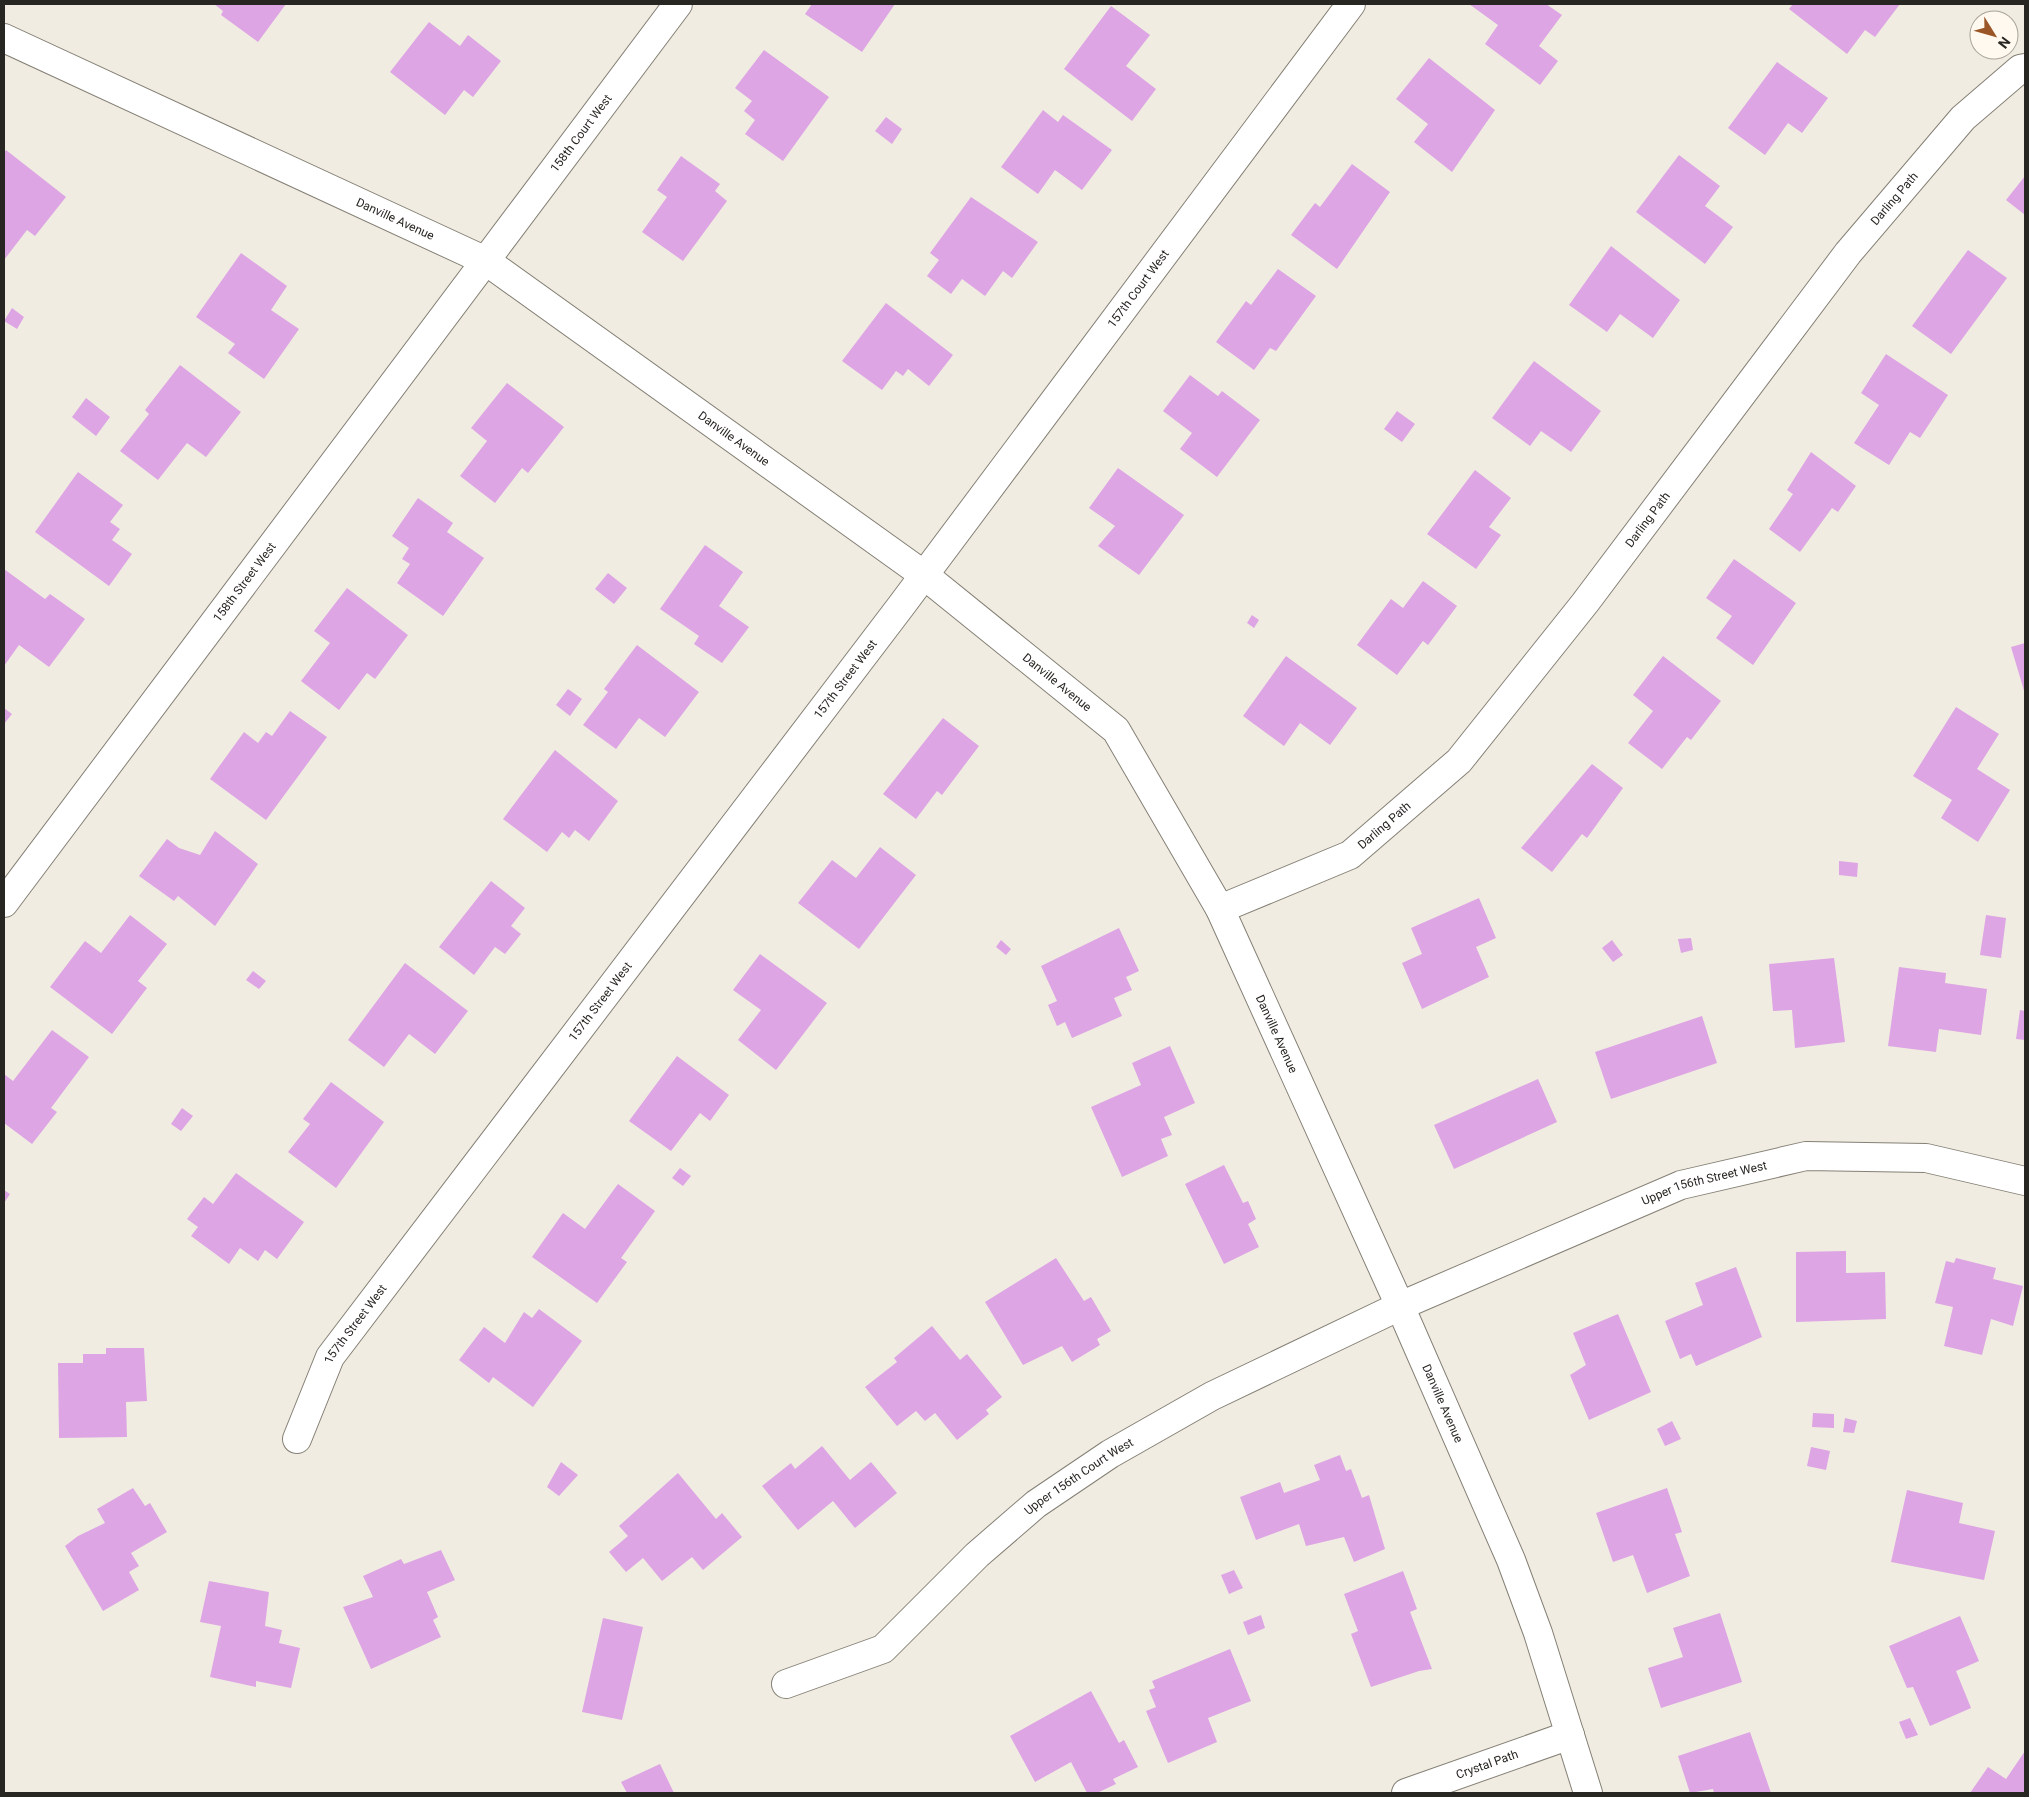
<svg xmlns="http://www.w3.org/2000/svg" width="2029" height="1797" font-family="Roboto,sans-serif">
<rect width="100%" height="100%" fill="#f1ece1"/>
<path fill="#dda5e4" d="M214,4H286L258,42L221,15L223,11Z
M812,4H895L862,52L805,14Z
M1469,4H1546L1562,15L1539,46L1558,61L1540,85L1485,44L1498,25Z
M1793,4H1900L1875,37L1865,30L1847,54L1789,9Z
M1111,6L1150,35L1126,66L1156,89L1132,121L1064,69Z
M429,22L460,46L468,35L501,61L473,97L464,90L445,115L390,72Z
M764,50L829,97L783,161L745,134L755,120L744,111L752,101L735,88Z
M1429,58L1495,110L1452,172L1414,142L1428,124L1396,99Z
M1777,62L1828,98L1802,133L1788,123L1765,155L1728,128Z
M1043,110L1058,122L1063,115L1112,150L1082,190L1055,170L1038,194L1001,167Z
M886,117L902,129L892,144L875,131Z
M6,150L66,197L35,236L27,230L4,260V153Z
M1679,155L1720,186L1705,206L1733,227L1705,264L1636,212Z
M681,156L720,184L715,191L727,201L683,261L642,232L667,197L657,190Z
M1352,164L1390,192L1337,269L1291,235L1315,203L1320,207Z
M2025,176V215L2006,200Z
M971,197L1038,242L1012,278L1003,271L985,296L962,279L951,294L927,276L939,260L930,253Z
M1611,246L1680,300L1653,338L1620,314L1607,332L1569,305Z
M1968,250L2007,278L1951,354L1912,326Z
M241,253L287,286L271,310L299,329L264,379L228,353L235,344L196,317Z
M1278,269L1316,296L1276,351L1270,348L1254,370L1216,342L1246,301L1251,305Z
M886,303L953,355L929,386L908,369L903,376L896,371L882,390L842,361Z
M12,308L24,317L17,329L4,321Z
M1886,354L1948,395L1920,438L1910,432L1889,465L1854,443L1879,405L1861,393Z
M1534,361L1601,411L1571,452L1541,431L1530,446L1492,418Z
M180,365L241,412L206,457L187,443L158,480L120,451L149,414L145,410Z
M1190,375L1218,396L1222,391L1260,420L1217,477L1180,449L1192,433L1163,411Z
M507,383L564,427L528,473L522,468L495,503L460,476L487,441L471,428Z
M86,398L110,417L96,436L72,417Z
M1397,411L1415,424L1402,442L1384,429Z
M1811,452L1856,486L1838,512L1832,508L1800,552L1769,529L1793,494L1787,490Z
M1118,468L1184,515L1139,575L1098,546L1115,526L1089,508Z
M1475,470L1511,498L1489,527L1501,535L1476,569L1427,534Z
M78,472L123,505L110,522L120,529L112,540L132,554L109,586L35,532Z
M418,498L453,523L447,532L484,558L443,616L397,583L410,564L402,559L409,548L392,536Z
M705,545L743,572L719,606L749,627L722,663L694,644L699,636L660,609Z
M1734,559L1796,603L1753,665L1716,638L1732,616L1706,598Z
M4,569L45,599L50,594L85,619L49,667L19,645L4,666Z
M608,573L627,588L614,604L595,589Z
M1423,581L1457,606L1428,645L1423,641L1397,675L1357,645L1391,599L1403,608Z
M347,588L408,635L375,679L367,673L339,710L301,681L330,643L314,631Z
M1252,615L1259,620L1254,628L1247,623Z
M2025,643V694L2011,647Z
M637,645L699,692L665,737L639,718L616,749L583,725L608,692L604,689Z
M1286,656L1357,708L1330,745L1300,723L1284,746L1243,716Z
M1663,656L1721,701L1691,740L1687,737L1662,769L1628,743L1653,711L1633,695Z
M568,689L582,699L570,716L556,705Z
M1956,707L1999,734L1977,769L2010,790L1978,842L1941,818L1952,800L1913,776Z
M4,708L12,714L4,724Z
M290,711L327,737L266,820L210,779L244,732L258,743L266,732L272,736Z
M943,718L979,746L942,795L937,791L916,819L883,794Z
M555,750L618,801L589,841L575,830L569,838L562,832L547,852L503,819Z
M1592,764L1623,788L1587,838L1582,834L1552,872L1521,848Z
M215,831L258,864L215,926L178,896L174,901L139,876L167,839L179,848L200,855Z
M880,847L916,875L859,949L798,903L832,860L856,878Z
M1839,861L1858,863L1857,877L1839,875Z
M491,881L525,908L511,926L521,934L505,954L495,947L474,975L439,947Z
M1479,898L1496,938L1476,947L1489,977L1422,1009L1402,963L1422,954L1411,928Z
M130,915L167,944L138,981L147,988L112,1034L50,987L85,941L101,953Z
M1986,915L2006,918L2001,958L1980,955Z
M1119,928L1139,971L1126,977L1132,990L1114,998L1122,1016L1072,1038L1065,1022L1057,1026L1048,1005L1057,1001L1041,966Z
M1691,938L1693,950L1681,953L1678,939Z
M1001,940L1011,949L1006,955L996,947Z
M1612,940L1623,955L1613,962L1602,948Z
M760,954L827,1003L776,1070L738,1040L761,1010L733,990Z
M1834,958L1845,1042L1795,1048L1792,1010L1773,1011L1769,964Z
M405,963L468,1011L435,1054L409,1034L384,1067L348,1040Z
M1899,967L1946,973L1945,983L1987,989L1981,1035L1939,1029L1936,1052L1888,1046Z
M253,971L266,981L259,989L246,980Z
M2020,1010L2025,1011V1040L2016,1039Z
M1702,1016L1717,1063L1611,1099L1595,1052Z
M52,1030L89,1057L51,1108L57,1112L32,1144L4,1123V1074L13,1081Z
M1170,1046L1195,1103L1164,1117L1172,1135L1161,1139L1168,1156L1122,1177L1091,1107L1141,1085L1132,1063Z
M677,1056L729,1095L710,1121L700,1113L671,1151L629,1121Z
M1538,1079L1557,1122L1454,1169L1434,1125Z
M331,1082L384,1122L336,1188L288,1152L310,1124L303,1119Z
M182,1108L193,1116L181,1131L171,1124Z
M1224,1165L1243,1203L1248,1201L1256,1219L1248,1224L1259,1247L1224,1264L1185,1184Z
M680,1168L691,1176L683,1186L672,1178Z
M236,1173L304,1222L277,1259L265,1250L258,1261L240,1248L229,1264L191,1236L198,1227L187,1219L204,1197L213,1204Z
M618,1184L655,1211L621,1258L627,1262L597,1303L532,1257L563,1213L585,1229Z
M4,1190L10,1194L4,1203Z
M1846,1251V1273L1885,1272L1886,1319L1796,1322V1252Z
M1056,1258L1084,1301L1091,1297L1111,1331L1097,1339L1100,1345L1072,1362L1062,1346L1023,1365L985,1302Z
M1956,1258L1996,1268L1993,1279L2023,1286L2013,1326L1991,1319L1982,1355L1944,1346L1953,1307L1935,1303L1946,1261L1954,1263Z
M1736,1267L1762,1337L1696,1366L1691,1354L1680,1359L1665,1321L1703,1305L1695,1283Z
M539,1309L582,1341L533,1407L493,1377L489,1383L459,1360L484,1327L505,1343L524,1312L532,1318Z
M1618,1314L1651,1392L1589,1420L1570,1375L1586,1365L1573,1333Z
M932,1326L960,1360L967,1354L1002,1397L986,1410L989,1414L957,1440L935,1413L925,1421L916,1411L897,1426L865,1387L897,1362L894,1358Z
M106,1348H144L147,1401L126,1402L127,1437L59,1438L58,1363H83V1354H106Z
M1813,1413L1834,1414V1428L1812,1427Z
M1845,1418L1857,1421L1854,1433L1843,1432Z
M1672,1421L1681,1439L1665,1446L1657,1429Z
M822,1446L850,1480L871,1462L897,1493L855,1528L833,1501L798,1530L762,1486L791,1463L795,1469Z
M1811,1447L1830,1451L1826,1470L1807,1466Z
M1340,1455L1346,1471L1351,1469L1362,1498L1369,1495L1385,1549L1354,1562L1344,1537L1306,1546L1299,1524L1256,1540L1240,1497L1280,1482L1284,1493L1320,1480L1314,1465Z
M561,1462L578,1475L559,1496L547,1487Z
M678,1473L716,1519L722,1513L742,1537L703,1570L692,1557L662,1581L643,1558L626,1572L609,1552L628,1536L619,1526Z
M133,1488L145,1506L150,1503L167,1532L131,1553L139,1566L129,1572L139,1590L103,1611L65,1546L78,1536L105,1523L97,1509Z
M1667,1488L1682,1532L1675,1534L1690,1576L1647,1593L1633,1555L1613,1562L1596,1513Z
M1907,1490L1963,1503L1959,1523L1995,1531L1984,1580L1891,1562Z
M441,1550L455,1580L427,1592L438,1617L433,1620L441,1637L371,1669L343,1607L373,1597L363,1576L401,1559L404,1564Z
M1234,1570L1243,1588L1229,1594L1221,1575Z
M1403,1571L1417,1609L1410,1612L1432,1669L1419,1671L1371,1687L1351,1634L1358,1631L1344,1594Z
M209,1581L269,1592L265,1626L282,1630L279,1643L300,1648L291,1688L256,1681V1687L210,1677L221,1626L200,1622Z
M1720,1613L1742,1682L1661,1708L1648,1668L1683,1657L1673,1628Z
M1261,1615L1265,1628L1248,1635L1243,1622Z
M1960,1616L1979,1661L1956,1671L1971,1708L1930,1726L1913,1687L1907,1688L1889,1646Z
M603,1618L643,1627L622,1720L582,1712Z
M1230,1649L1251,1701L1208,1718L1217,1742L1168,1763L1146,1711L1156,1707L1149,1690L1155,1688L1152,1681Z
M1091,1691L1119,1743L1124,1740L1138,1767L1113,1779L1116,1784L1097,1793H1087L1071,1762L1035,1782L1010,1736Z
M1910,1718L1918,1735L1906,1739L1899,1722Z
M1750,1732L1771,1793H1714L1713,1789L1690,1793L1678,1756Z
M2025,1751V1793H1970L1988,1767L2006,1779Z
M660,1764L674,1793H627L621,1782Z"/>
<g fill="none" stroke-linecap="round" stroke-linejoin="round">
<defs>
<g id="minor">
<path id="s1" d="M4,38L486,261L924,575L1116,730L1220,909L1400,1306L1511,1560L1538,1633L1588,1793"/>
<path id="s2" d="M4,903L678,4"/>
<path id="s3" d="M1220,909L1350,855L1459,761L1585,603L1848,253L1963,118L2020,69L2025,68"/>
<path id="s4" d="M297,1439L330,1357L901,606L1351,4"/>
<path id="s5" d="M786,1684L883,1649L977,1555L1036,1504L1110,1454L1212,1396L1400,1306L1681,1185L1806,1156L1926,1158L2025,1181"/>
<path id="s6" d="M1406,1793L1570,1735"/>
</g>
</defs>
<use href="#minor" stroke="#858076" stroke-width="30"/>
<use href="#minor" stroke="#fff" stroke-width="28"/>
</g>
<g text-anchor="middle" dominant-baseline="central" stroke-width="5" stroke-linejoin="round" paint-order="stroke">
<g font-size="12" fill="#282622" stroke="#fff9ef">
<text stroke="none"><textPath href="#s2" startOffset="962">158th Court West</textPath></text>
<text stroke="none"><textPath href="#s3" startOffset="996">Darling Path</textPath></text>
<text stroke="none"><textPath href="#s1" startOffset="431">Danville Avenue</textPath></text>
<text stroke="none"><textPath href="#s4" startOffset="1428">157th Court West</textPath></text>
<text stroke="none"><textPath href="#s1" startOffset="836">Danville Avenue</textPath></text>
<text stroke="none"><textPath href="#s3" startOffset="591">Darling Path</textPath></text>
<text stroke="none"><textPath href="#s2" startOffset="401">158th Street West</textPath></text>
<text stroke="none"><textPath href="#s4" startOffset="940">157th Street West</textPath></text>
<text stroke="none"><textPath href="#s1" startOffset="1241">Danville Avenue</textPath></text>
<text stroke="none"><textPath href="#s3" startOffset="186">Darling Path</textPath></text>
<text stroke="none"><textPath href="#s4" startOffset="535">157th Street West</textPath></text>
<text stroke="none"><textPath href="#s1" startOffset="1661">Danville Avenue</textPath></text>
<text stroke="none"><textPath href="#s5" startOffset="1058">Upper 156th Street West</textPath></text>
<text stroke="none"><textPath href="#s4" startOffset="130">157th Street West</textPath></text>
<text stroke="none"><textPath href="#s1" startOffset="2066">Danville Avenue</textPath></text>
<text stroke="none"><textPath href="#s5" startOffset="365">Upper 156th Court West</textPath></text>
<text stroke="none"><textPath href="#s6" startOffset="86">Crystal Path</textPath></text>
</g>
</g>
<rect width="2029" height="1797" fill="none" stroke="#282622" stroke-width="10"/>
<g transform="translate(1994 35) rotate(127)"><circle r="24" fill="#fff9ef" stroke="#a9a59d"/>
<path d="M0-4L9 19L0 12L-9 19Z" fill="#9a5627"/>
<text y="-8" font-size="14" font-weight="bold" text-anchor="middle" fill="#282622">N</text>
</g>
</svg>
